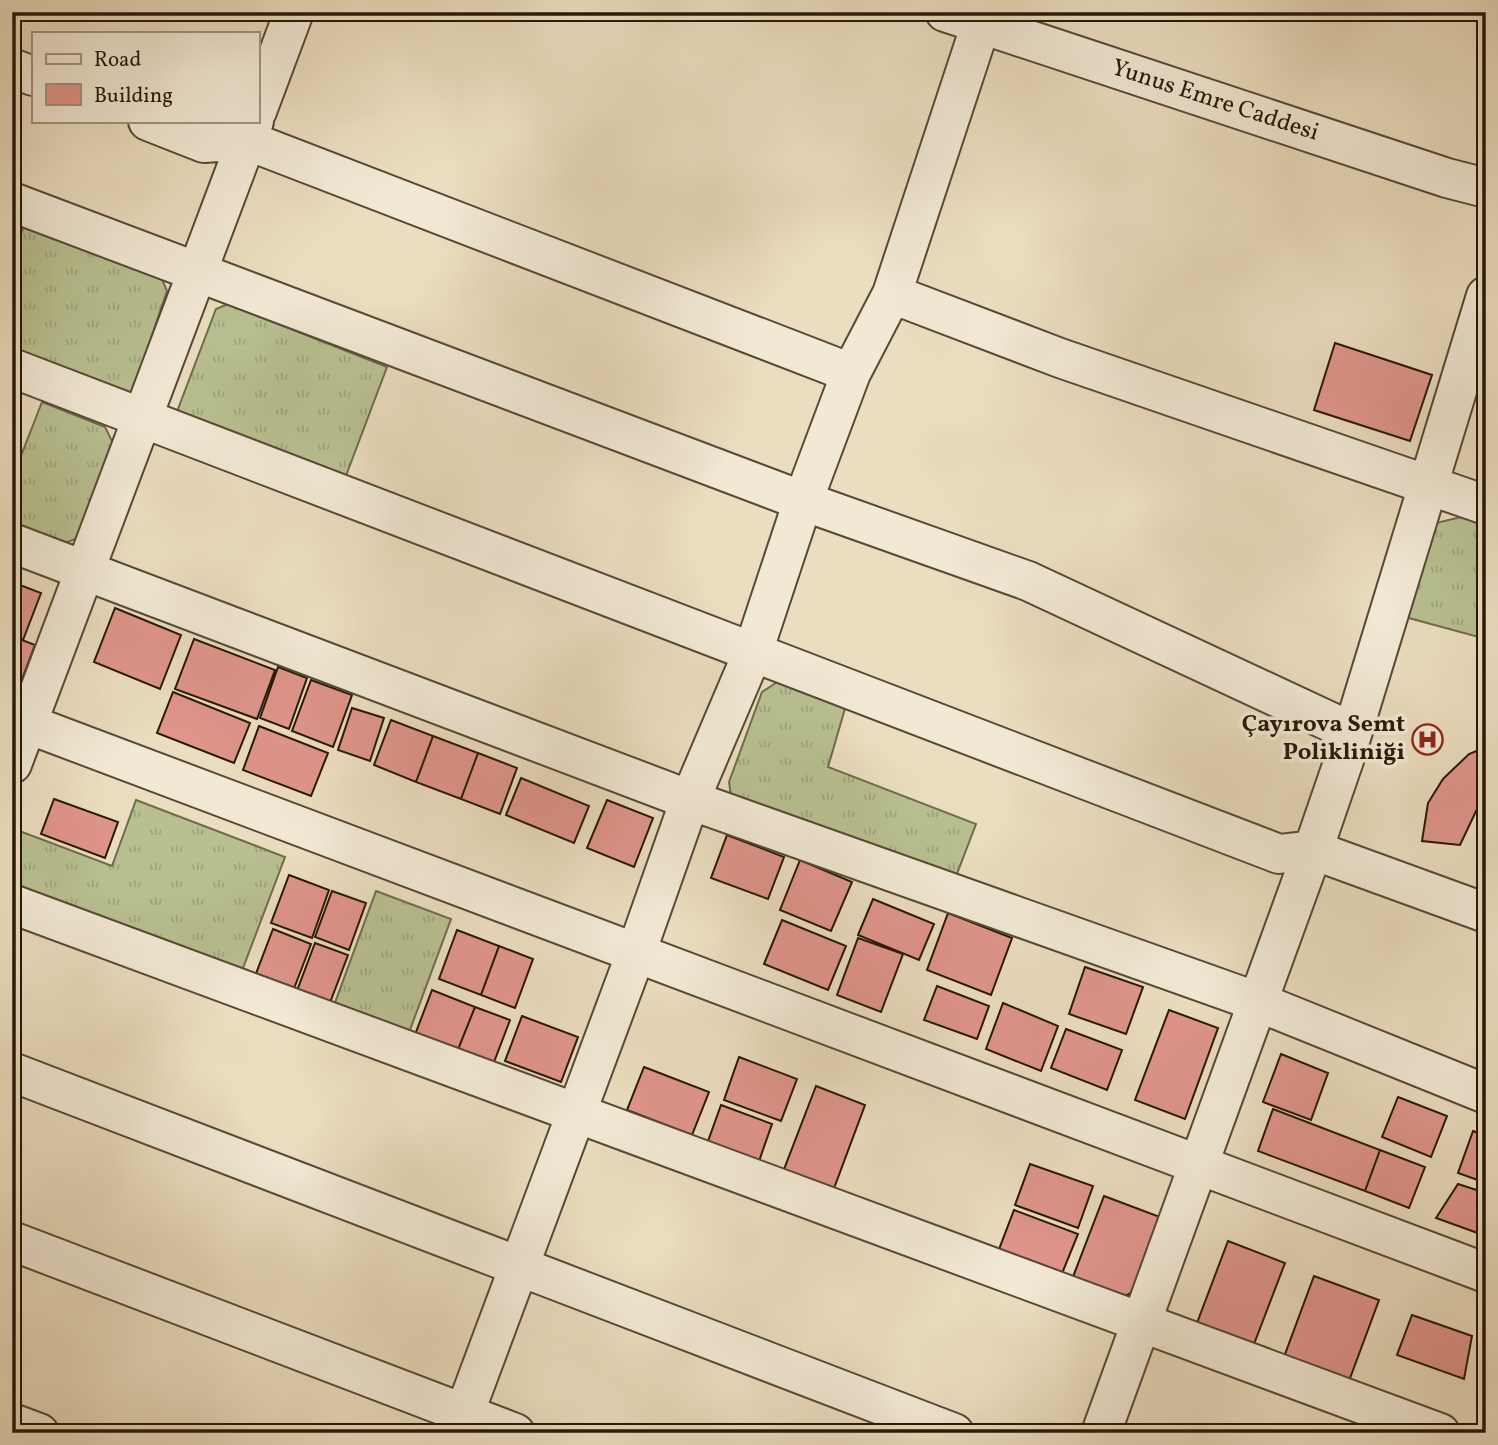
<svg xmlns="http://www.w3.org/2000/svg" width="1498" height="1445" font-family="Vollkorn,serif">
<defs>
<pattern id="grass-tufts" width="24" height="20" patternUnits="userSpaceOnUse" patternTransform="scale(1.75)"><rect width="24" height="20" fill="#b8c091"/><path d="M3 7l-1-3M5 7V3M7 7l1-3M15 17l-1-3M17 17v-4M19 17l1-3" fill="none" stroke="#9ea47c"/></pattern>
</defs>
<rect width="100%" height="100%" fill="#ebddbf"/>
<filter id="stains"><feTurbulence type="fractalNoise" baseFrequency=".00286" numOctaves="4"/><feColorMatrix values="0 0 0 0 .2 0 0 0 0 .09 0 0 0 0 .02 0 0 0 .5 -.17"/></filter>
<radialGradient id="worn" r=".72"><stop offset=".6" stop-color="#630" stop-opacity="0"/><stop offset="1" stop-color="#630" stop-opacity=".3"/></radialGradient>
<path fill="url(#grass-tufts)" stroke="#6f6c4c" stroke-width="2" d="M24,226L161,277L167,291L133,391L120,396L12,356V258Z
M228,304L387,367L344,481L185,423L178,409L216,309Z
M42,402L105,427L114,445L81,537L62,544L12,525V465L17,466Z
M1461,517L1486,526V639L1405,617L1436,523Z
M779,681L846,705L828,767L976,824L955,879L731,796L729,782L762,692Z
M136,800L285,857L240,976L12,890V843L17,830L112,866Z
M376,891L451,919L407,1038L332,1011Z"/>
<path fill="#e0958b" stroke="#261808" stroke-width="2" d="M1335,343L1432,375L1410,441L1314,410Z
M12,582L41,593L23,640L12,636Z
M115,608L181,635L160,689L94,662Z
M12,636L35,645L18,690L12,688Z
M194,639L275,670L257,719L175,689Z
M278,667L307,678L289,729L260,718Z
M311,680L352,695L333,747L292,731Z
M173,692L250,723L234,763L157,733Z
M352,708L384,718L370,761L338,750Z
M391,720L433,736L416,782L374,765Z
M259,726L328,753L311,796L243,770Z
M433,736L478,753L461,799L416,782Z
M1486,747V810L1478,807L1460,845L1422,841L1428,803L1443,779L1469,754Z
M478,753L517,768L500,814L461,799Z
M521,778L589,806L574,843L506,815Z
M54,799L118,822L105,858L41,834Z
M607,800L653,818L634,867L587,848Z
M727,835L784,857L768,899L711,878Z
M800,860L852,882L831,931L780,910Z
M289,875L329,890L312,938L271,923Z
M332,891L366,903L349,950L315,937Z
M873,899L934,924L919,960L858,935Z
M948,913L1012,938L991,995L927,970Z
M782,920L846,946L828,990L764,964Z
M273,929L311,944L290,999L252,984Z
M457,930L499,946L481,995L439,979Z
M858,938L903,954L881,1012L837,995Z
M315,943L348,955L328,1008L295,996Z
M499,946L533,959L515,1008L481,995Z
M1085,967L1143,987L1126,1034L1069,1014Z
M937,986L989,1006L977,1039L924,1020Z
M432,990L475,1007L455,1057L413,1040Z
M1003,1003L1058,1026L1041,1071L986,1049Z
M475,1007L510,1020L491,1070L455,1057Z
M1169,1010L1218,1028L1185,1119L1135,1100Z
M522,1016L578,1037L561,1082L505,1061Z
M1066,1029L1122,1050L1107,1090L1051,1068Z
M1281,1054L1328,1073L1311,1120L1263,1102Z
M739,1057L797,1079L781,1121L724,1100Z
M644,1067L709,1092L692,1135L627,1110Z
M816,1086L865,1105L833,1191L783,1172Z
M1398,1097L1447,1116L1431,1157L1382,1137Z
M721,1105L772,1124L758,1164L707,1144Z
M1273,1109L1380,1150L1365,1191L1258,1151Z
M1473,1131L1486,1136V1183L1458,1173Z
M1380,1150L1425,1167L1409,1208L1365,1191Z
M1030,1164L1093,1186L1078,1228L1015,1205Z
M1458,1184L1486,1193V1236L1436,1218Z
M1104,1196L1160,1217L1131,1293L1117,1300L1071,1282Z
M1014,1210L1078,1234L1061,1276L998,1252Z
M1228,1241L1285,1263L1254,1344L1197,1323Z
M1314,1276L1379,1300L1349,1381L1284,1357Z
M1412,1315L1472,1336L1464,1379L1397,1355Z"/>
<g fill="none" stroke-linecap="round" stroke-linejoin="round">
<defs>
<path id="minor" d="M945,12L1447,178L1486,188
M12,68L33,76
M257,111L294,12
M148,121L204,143L246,140L851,373
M12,202L803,501L1028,581L1352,732
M892,294L1060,358L1486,505
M12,368L1279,854L1313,850L1486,913
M12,543L690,800L1258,1002L1486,1094
M12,718L1486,1273
M12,764L254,121
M12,904L1440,1433
M12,1072L954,1433
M12,1241L515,1433
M12,1423L39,1433
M457,1433L636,953L690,800L753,652L803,501L851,373L892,294L981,24L983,12
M1101,1433L1313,850L1345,757L1486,296"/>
</defs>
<use href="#minor" stroke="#574936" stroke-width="42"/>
<use href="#minor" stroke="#f2e9d5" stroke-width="38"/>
</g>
<defs>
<symbol id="hospital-ring" viewBox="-11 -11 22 22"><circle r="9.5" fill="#f2e9d5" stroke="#8f2418" stroke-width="1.5"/><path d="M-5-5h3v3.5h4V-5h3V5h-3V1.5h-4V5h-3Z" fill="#8f2418"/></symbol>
</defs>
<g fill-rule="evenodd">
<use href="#hospital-ring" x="1410" y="722" width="35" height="35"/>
</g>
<g text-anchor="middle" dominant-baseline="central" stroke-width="7" stroke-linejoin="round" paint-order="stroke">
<g font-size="24" fill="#261808" stroke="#f2e9d5">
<text transform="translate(1215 101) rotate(18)">Yunus Emre Caddesi</text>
</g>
<g font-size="24" font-weight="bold" fill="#261808" stroke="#f2e9d5" text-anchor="end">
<text x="1405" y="725">Çayırova Semt<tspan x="1405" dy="28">Polikliniği</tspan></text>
</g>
</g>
<rect width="1498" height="1445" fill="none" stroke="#ebddbf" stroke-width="42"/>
<rect x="14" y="14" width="1470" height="1417" fill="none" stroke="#261808" stroke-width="3.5"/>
<rect x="21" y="21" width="1456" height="1403" fill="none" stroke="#261808" stroke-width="2"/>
<rect x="32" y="32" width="228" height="91" fill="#f2e9d5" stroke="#a09583" stroke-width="2"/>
<rect x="46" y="54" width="35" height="10" fill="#f2e9d5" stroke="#a09583" stroke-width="2"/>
<text x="94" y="66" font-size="21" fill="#261808">Road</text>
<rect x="46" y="84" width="35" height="21" fill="#e0958b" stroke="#a09583" stroke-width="2"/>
<text x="94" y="102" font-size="21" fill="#261808">Building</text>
<rect width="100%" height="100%" filter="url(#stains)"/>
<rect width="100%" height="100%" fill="url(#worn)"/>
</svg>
